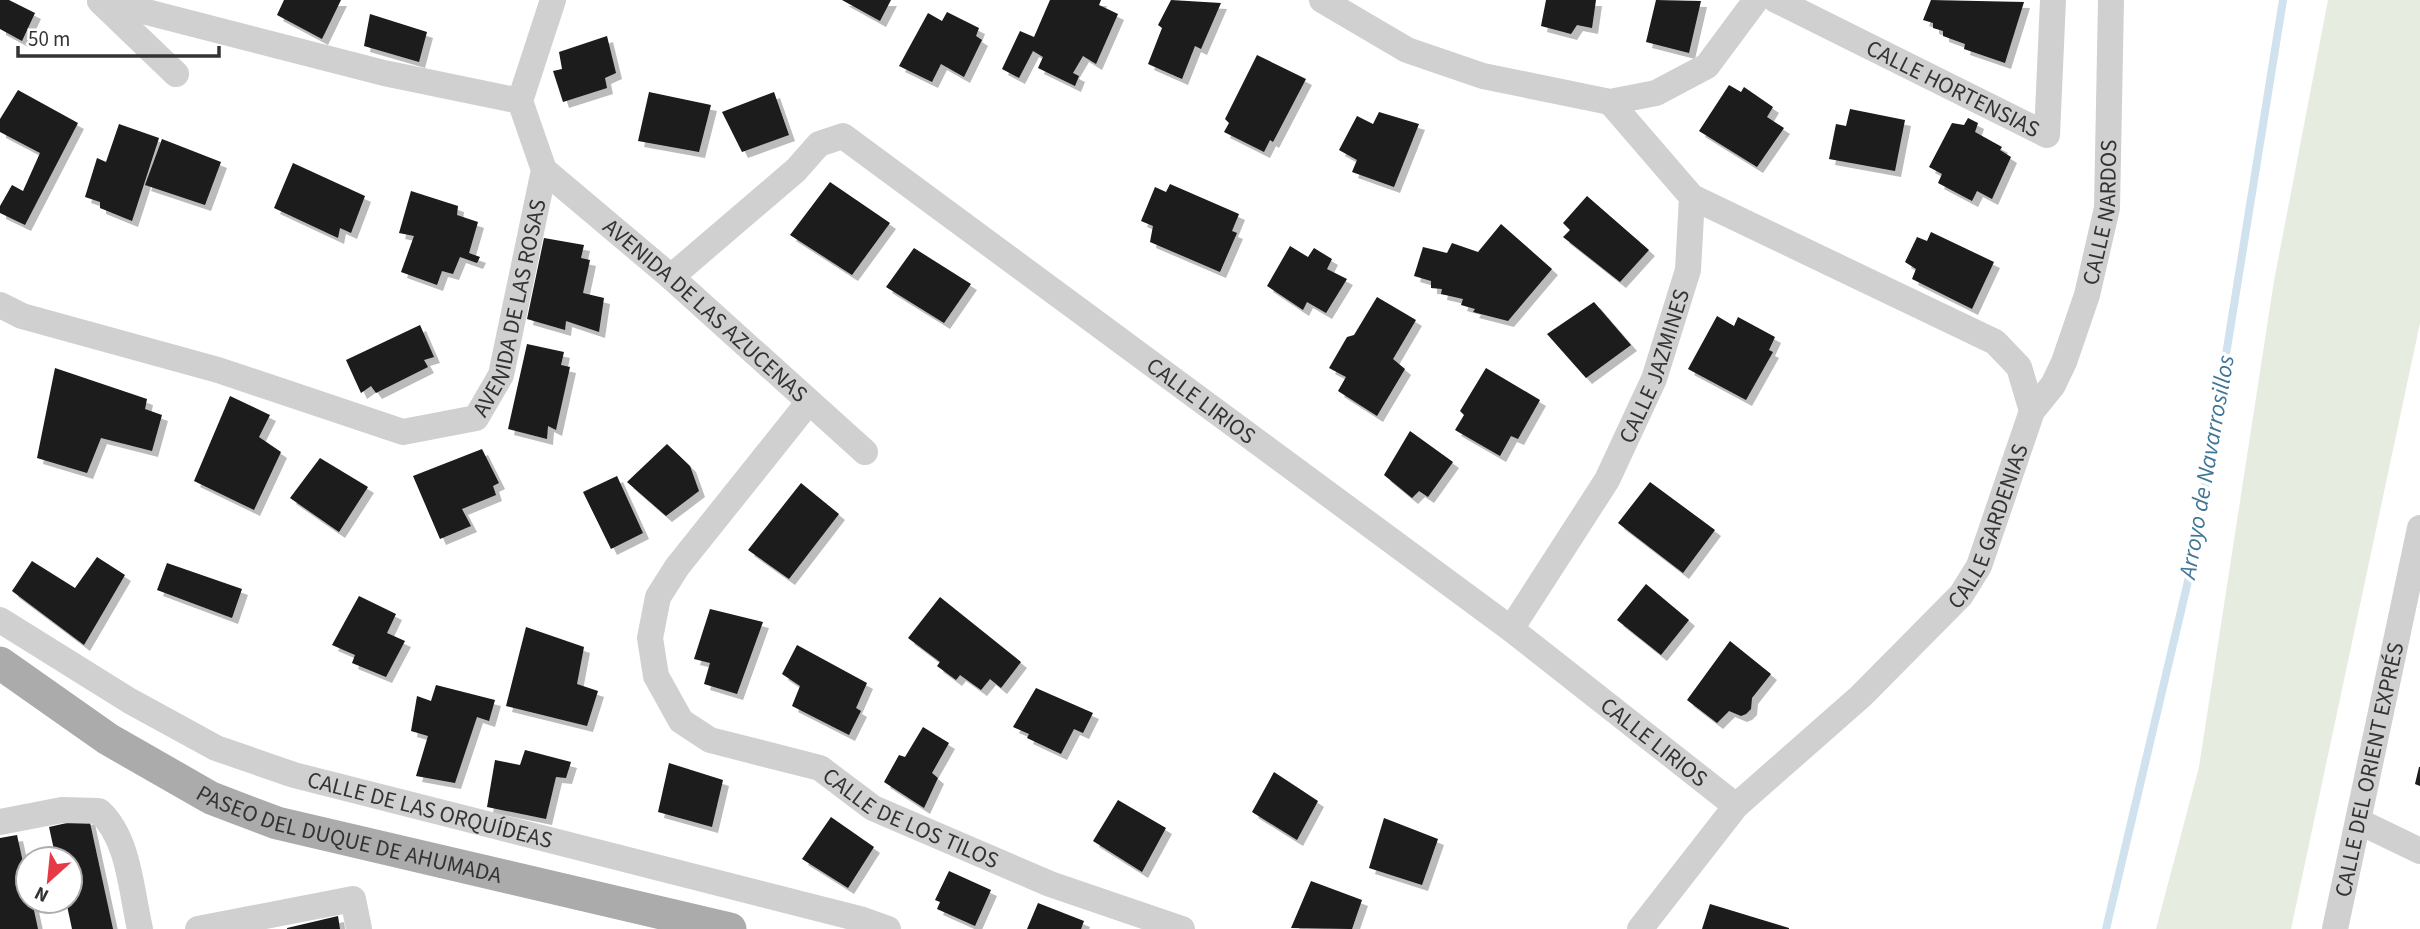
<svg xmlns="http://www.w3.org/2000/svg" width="2420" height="929" font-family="'Source Sans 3',sans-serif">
<defs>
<filter id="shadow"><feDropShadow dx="6" dy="6" stdDeviation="0" flood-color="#0004"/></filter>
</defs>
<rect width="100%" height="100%" fill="#fff"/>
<path fill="#e6ecdf" d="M2328,0H2420V323L2291,929H2156L2199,767L2274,281Z"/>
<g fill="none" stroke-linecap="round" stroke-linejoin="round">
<path stroke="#cfe2ee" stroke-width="8" d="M2106,929L2193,560L2283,0"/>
</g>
<path fill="#1a1a1a" filter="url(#shadow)" d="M0,0H9L35,13L22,41L0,29Z
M284,0H341L322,39L277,15Z
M842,0H891L880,21Z
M1050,0H1101L1099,5L1118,14L1096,64L1083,56L1073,73L1079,76L1075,86L1038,68L1043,57L1033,51L1019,78L1002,69L1020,31L1034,37Z
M1171,0L1221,3L1201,49L1195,46L1182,79L1148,64L1162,28L1158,25Z
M1546,0H1596L1592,28L1577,25L1571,34L1541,26Z
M1656,0L1701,1L1689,53L1646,42Z
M1931,0L2024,2L2005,63L1964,49L1965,44L1943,36V31L1933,28V23L1923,20Z
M947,12L979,28L976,36L982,40L964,77L941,64L932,82L899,66L928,13L942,21Z
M370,14L427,32L419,62L364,46Z
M607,36L616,73L605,78L607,88L563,102L553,71L562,69L559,52Z
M1257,55L1306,79L1273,142L1270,140L1264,152L1224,132L1229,123L1225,119Z
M1729,85L1741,92L1744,87L1773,107L1767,117L1784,128L1757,167L1699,131Z
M18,90L78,123L25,225L0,213V206L12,185L23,191L40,153L0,132V119Z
M649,92L711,105L699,152L638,141Z
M774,92L789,135L742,152L722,112Z
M1850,109L1905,120L1895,171L1829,159L1836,124L1846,126Z
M1379,112L1419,124L1394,187L1352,172L1357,160L1339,150L1357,116L1373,124Z
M1968,118L1978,123L1975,132L2002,147L2000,150L2011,157L1992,199L1977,191L1972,201L1938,183L1942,174L1929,167L1952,123L1964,125Z
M119,124L159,138L132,221L100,208V202L85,197L97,158L106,162Z
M162,139L221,162L205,205L145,185Z
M293,163L365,196L351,233L340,228L338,238L274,208Z
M830,182L890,223L852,275L790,235Z
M1170,184L1239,214L1232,231L1237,233L1220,272L1150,242L1153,226L1141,221L1155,187L1166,192Z
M411,191L458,206L457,215L478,222L469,253L480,257L477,263L460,257L453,274L442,271L437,285L401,272L414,236L399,233Z
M1587,196L1649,250L1620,282L1563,237L1570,230L1563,223Z
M1501,224L1552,269L1508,321L1473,312L1475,309L1461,305L1463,299L1441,294L1442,289L1431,288V281L1414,276L1423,247L1447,253L1452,243L1478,252Z
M1931,232L1994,262L1972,309L1912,279L1916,269L1905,262L1917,237L1927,241Z
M544,238L584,245L581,258L590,260L583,293L604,298L599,332L566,321L565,330L527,319Z
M1290,246L1308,257L1314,248L1332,259L1327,269L1347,279L1326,313L1307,302L1303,310L1267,286Z
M914,248L971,284L944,323L886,287Z
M1377,297L1416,320L1393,359L1405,369L1377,416L1338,391L1346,377L1329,368L1347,337L1354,335Z
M1594,302L1631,345L1586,378L1547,334Z
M1717,316L1734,326L1738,317L1775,337L1769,350L1773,352L1746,400L1688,369Z
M420,325L434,357L424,360L428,367L376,393L371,386L361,393L346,360Z
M527,344L564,352L561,365L570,367L556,430L548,426L547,439L508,429Z
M55,368L147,399L145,409L162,415L152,451L101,438L87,473L37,458Z
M1486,368L1540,400L1518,439L1511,436L1500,456L1455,430L1464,415L1460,411Z
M230,396L270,415L259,437L281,452L254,510L194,481Z
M1410,431L1453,462L1428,497L1419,491L1412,498L1384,475Z
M667,444L690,466L699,491L666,516L627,482Z
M482,449L499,483L493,486L496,495L462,509L471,526L440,539L413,476Z
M320,458L368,487L339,532L290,498Z
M617,476L643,533L611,549L583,492Z
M1650,482L1715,530L1683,573L1618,523Z
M801,483L839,514L789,579L748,550Z
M97,557L125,575L84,645L12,591L32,561L75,588Z
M167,563L242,589L232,618L157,590Z
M1646,584L1689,620L1661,655L1617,620Z
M359,596L396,614L387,633L405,641L386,677L352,663L355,655L332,645Z
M940,597L1021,662L1001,688L990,679L981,690L960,675L956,680L937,666L940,662L908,638Z
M710,609L763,622L737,694L704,684L710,663L694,659Z
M526,627L584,647L577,684L598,691L587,726L506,706Z
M1730,641L1771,674L1752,698L1751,709L1746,714L1741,716L1729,711L1717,723L1687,700Z
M797,645L867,683L856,708L861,711L849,735L792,706L800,686L782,674Z
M436,685L495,700L489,721L477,717L455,783L416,776L428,736L411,731L417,696L431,701Z
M1036,688L1093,713L1083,733L1074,729L1061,754L1027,738L1029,734L1013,727Z
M923,727L949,743L932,773L938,778L924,808L884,782L899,755L905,757Z
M525,750L571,762L566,778L556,777L546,819L487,807L495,760L520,765Z
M669,763L723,780L712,827L658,812Z
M2419,767H2420V786L2415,784Z
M1274,772L1318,801L1297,840L1252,812Z
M1118,800L1166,828L1142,872L1093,841Z
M831,817L874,847L848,888L802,859Z
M89,818L113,929H72L66,901H70V859H56L49,827Z
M1384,818L1438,839L1422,885L1369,868Z
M17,835L28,885V901H32L38,929H0V838Z
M949,871L991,890L975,926L937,909L940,902L935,900Z
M1311,881L1362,900L1352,929L1291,928Z
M1038,903L1084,921L1081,929H1027Z
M1710,904L1789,928V929H1702Z
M338,916L340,929H287V928Z"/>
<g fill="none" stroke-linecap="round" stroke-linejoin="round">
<g stroke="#d0d0d0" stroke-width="26">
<path d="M100,0L384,73L520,101"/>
<path d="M1322,0L1407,50L1483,76L1610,102L1656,93L1707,66L1756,0"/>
<path id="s1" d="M1776,0L2047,135L2053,0"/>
<path d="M100,1L176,74"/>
<path id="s2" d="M544,170L671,277L865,452"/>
<path id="s3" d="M671,277L796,170L819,144L843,136L1511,629L1736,806"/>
<path id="s4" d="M0,305L22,316L218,370L403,432L476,418L501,375L544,170L520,101L553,0"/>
<path id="s5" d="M808,403L677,567L658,597L650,638L656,676L681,721L710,740L820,768L873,808L1050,884L1182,929"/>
<path id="s6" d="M2032,411L2053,385L2064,362L2087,295L2107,208L2111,0"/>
<path id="s7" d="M0,620L130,701L216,748L294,775L860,919L888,929"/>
<path id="s8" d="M1511,629L1607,480L1654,379L1688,270L1692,197L1610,102"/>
<path d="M2358,821L2420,851"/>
<path d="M0,822L62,810L99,811C129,838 131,890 140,929"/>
<path d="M198,929L353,899L359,929"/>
<path id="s9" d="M1640,929L1736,806L1861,696L1961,595L1979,566L2032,411L2019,367L1995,342L1692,197"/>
<path id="s10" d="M2335,929L2420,528"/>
</g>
<path stroke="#ababab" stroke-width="33" id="s11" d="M0,663L108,739L211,798L277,823L730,929"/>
</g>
<g text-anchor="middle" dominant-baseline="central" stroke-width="7" stroke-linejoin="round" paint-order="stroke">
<g font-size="23" fill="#333" stroke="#fff">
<text stroke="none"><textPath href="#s1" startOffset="198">CALLE HORTENSIAS</textPath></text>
<text stroke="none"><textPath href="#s6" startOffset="214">CALLE NARDOS</textPath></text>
<text stroke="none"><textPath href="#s4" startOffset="614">AVENIDA DE LAS ROSAS</textPath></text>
<text stroke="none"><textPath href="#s2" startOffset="214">AVENIDA DE LAS AZUCENAS</textPath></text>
<text stroke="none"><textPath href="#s8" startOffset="301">CALLE JAZMINES</textPath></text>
<text stroke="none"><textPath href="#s3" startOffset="670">CALLE LIRIOS</textPath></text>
<text stroke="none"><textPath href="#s9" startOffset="539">CALLE GARDENIAS</textPath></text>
<text stroke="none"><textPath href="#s3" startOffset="1237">CALLE LIRIOS</textPath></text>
<text stroke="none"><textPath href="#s10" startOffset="163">CALLE DEL ORIENT EXPRÉS</textPath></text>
<text stroke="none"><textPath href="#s7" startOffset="474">CALLE DE LAS ORQUÍDEAS</textPath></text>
<text stroke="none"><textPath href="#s5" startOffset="630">CALLE DE LOS TILOS</textPath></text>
<text stroke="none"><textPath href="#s11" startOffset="394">PASEO DEL DUQUE DE AHUMADA</textPath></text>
</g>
<g font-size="24" font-style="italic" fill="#3f7597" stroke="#fff">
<text transform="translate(2207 467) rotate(-80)">Arroyo de Navarrosillos</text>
</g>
</g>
<g transform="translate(49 880) rotate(207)"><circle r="33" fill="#ffffff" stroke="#adadad" stroke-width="2"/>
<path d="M0-5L12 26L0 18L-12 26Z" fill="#e63946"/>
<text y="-10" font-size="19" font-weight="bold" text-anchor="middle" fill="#333333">N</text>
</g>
<path d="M18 46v10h201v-10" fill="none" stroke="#333333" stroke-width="3.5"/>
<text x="28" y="46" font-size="21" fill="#333333" stroke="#ffffff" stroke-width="5" paint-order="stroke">50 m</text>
</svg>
